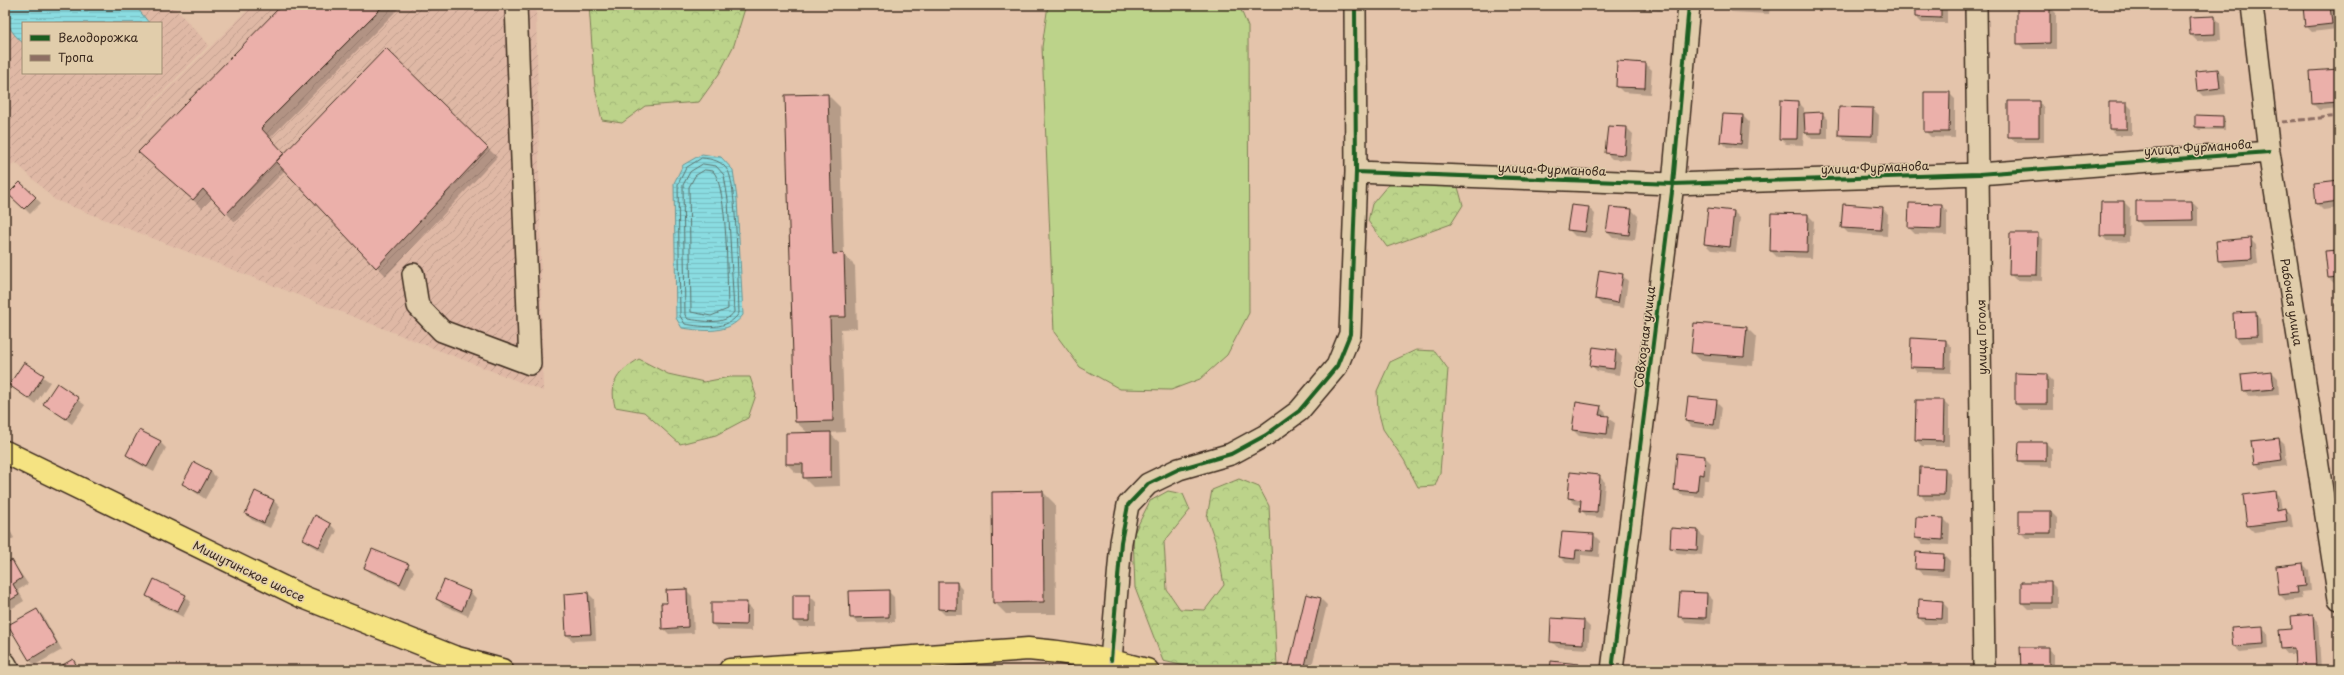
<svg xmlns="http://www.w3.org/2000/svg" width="2344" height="675" font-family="'Playpen Sans',sans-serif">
<defs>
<pattern id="industrial-furrows" width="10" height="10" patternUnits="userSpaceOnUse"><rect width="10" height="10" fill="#dfb8a5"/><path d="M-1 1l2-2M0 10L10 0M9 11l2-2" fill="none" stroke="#c09e8e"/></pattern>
<pattern id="forest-crowns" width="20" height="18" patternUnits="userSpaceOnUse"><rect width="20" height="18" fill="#bcd38a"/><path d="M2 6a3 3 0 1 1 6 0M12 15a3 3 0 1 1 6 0" fill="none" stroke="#a2b577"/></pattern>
<pattern id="water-rules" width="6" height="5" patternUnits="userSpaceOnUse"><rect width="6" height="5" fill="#8adce1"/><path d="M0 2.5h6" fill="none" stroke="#78bdc1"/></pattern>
</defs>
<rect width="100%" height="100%" fill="#e4c4ab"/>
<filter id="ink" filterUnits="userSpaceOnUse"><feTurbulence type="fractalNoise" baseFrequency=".025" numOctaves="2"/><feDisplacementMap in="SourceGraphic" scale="8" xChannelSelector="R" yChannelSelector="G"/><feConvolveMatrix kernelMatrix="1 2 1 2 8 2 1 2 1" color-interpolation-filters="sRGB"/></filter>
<g filter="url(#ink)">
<path fill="url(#industrial-furrows)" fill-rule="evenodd" d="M5,5H172L209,45L99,157L253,5H536L543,391L55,200L15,162L5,172ZM23,23H161V73H23Z"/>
<path fill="url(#forest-crowns)" stroke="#7c7e54" d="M589,5H746L734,45L719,74L699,102L645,106L622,123L602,120L595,88Z
M1421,181L1458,187L1463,205L1451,224L1387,247L1368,221L1372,204L1388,185Z
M1416,350L1435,351L1448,369L1440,473L1435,486L1418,487L1404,460L1383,429L1378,410L1377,391L1390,362Z
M639,359L668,374L704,382L730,377H750L756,395L748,418L716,435L680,444L644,412L615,407C609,381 618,372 639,359Z
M1239,479L1259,487L1269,506L1277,666L1271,670H1203L1163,661L1135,588L1133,535L1150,501L1168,491L1183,494L1190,510L1164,542L1167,590L1180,609L1205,610L1224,585L1217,546L1207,517L1212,490Z"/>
<path fill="#bcd38a" stroke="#7c7e54" d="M1048,5H1239L1248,27L1249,313L1227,355L1200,379L1171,390L1120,389L1080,367L1054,332L1042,47Z"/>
<path fill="url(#water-rules)" stroke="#6a9593" d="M5,5H135L149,23H23V43C10,32 5,22 5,5Z
M702,154L721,157L733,170L737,199L743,315C728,335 704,331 682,328L676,318L674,183L683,165Z"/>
<path fill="#0003" d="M284,5H402L270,138L285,154L386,49L497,157L386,276L285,170L235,222L212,198L202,208L149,161Z
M1625,5H1662L1661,11L1630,9Z
M1725,5H1770L1769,14L1731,12Z
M1916,5H1947V23H1922L1916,17Z
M2331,5L2335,10L2337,29L2312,32L2306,26L2304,7Z
M2050,7L2056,13V49H2024L2018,43Z
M2215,17L2220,23L2221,40L2197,41L2191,35Z
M1646,64L1652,70L1650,94L1623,92L1617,86Z
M2218,70L2224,76L2226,94L2204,96L2198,90Z
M2339,70V108L2319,110L2313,104Z
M1949,93L1955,99V138L1931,137L1925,131Z
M828,95L840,107L844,255L855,266L857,328L841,329L845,432L829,433L839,442L840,486L813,487L804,478V473H796L787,464L809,434L796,422Z
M1798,102L1804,108V114L1822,113L1828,119V139H1812L1806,133L1805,119L1803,145L1786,144L1780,138Z
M2038,102L2044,108V142H2015L2009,136Z
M2126,103L2132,109V135H2116L2110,129Z
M1873,109L1879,115L1878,141L1845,140L1839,134Z
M1723,115L1743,116L1749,122L1747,149L1727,147L1721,141Z
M2196,116L2223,117L2225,120V130H2199L2196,127Z
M1609,127L1627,128L1633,134L1630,160L1612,159L1606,153Z
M2339,181V208L2323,210L2317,204Z
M20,183L41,203L30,214L10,194Z
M2124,202L2130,208L2129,242L2107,241L2101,235Z
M2192,202L2198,208V226H2143L2137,220Z
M1941,205L1947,211V235L1915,234L1909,228Z
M1589,208L1595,214L1591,238L1575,236L1569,230Z
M1882,208L1888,214L1887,236L1848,233L1842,227Z
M1632,210L1638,216L1635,240L1613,238L1607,232Z
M1734,212L1740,218L1736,252L1711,250L1705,244Z
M1808,215L1814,221L1812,258L1777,257L1771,251Z
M2037,234L2043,240L2042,281L2016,280L2010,274Z
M2250,239L2256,245L2258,264L2225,267L2219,261Z
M2339,251V284H2335L2329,278L2326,252Z
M1622,275L1628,281L1624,308L1602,305L1596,299Z
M2255,313L2261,319L2262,342L2241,343L2235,337Z
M1747,328L1756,337L1753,366L1701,361L1692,352Z
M1946,341L1952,347L1951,373L1917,372L1911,366Z
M1616,351L1622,357L1619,375L1597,371L1591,365Z
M24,364L50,382L35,404L10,385Z
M2272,372L2278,378L2279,395L2250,397L2244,392Z
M2047,375L2053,381V410H2022L2016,404Z
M57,385L85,405L72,424L45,404Z
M1716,401L1722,407L1719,430L1692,427L1686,421Z
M1943,401L1949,407V446H1922L1916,440Z
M1600,407L1606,413V417L1615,423L1612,440L1579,436L1573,430Z
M2279,439L2285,445L2287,466L2261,469L2255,463Z
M160,442L166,448L154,472L133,461L127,455Z
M2046,443L2052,449V467L2025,466L2019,460Z
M1705,457L1711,463L1709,480H1704L1703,497L1681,495L1675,489Z
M195,463L211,472L217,478L205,499L183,484Z
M1945,469L1951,475L1949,501L1926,500L1920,494Z
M1599,476L1605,482L1602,518L1587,516L1581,510V505L1575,504L1569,498Z
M1043,492L1055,504L1056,614H1006L994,602Z
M2274,492L2280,498L2282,510L2285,509L2291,515L2293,527L2254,532L2248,526L2244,496Z
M256,493L274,501L280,507L270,528L252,520L246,514Z
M2051,512L2057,518V538H2026L2020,532Z
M315,517L331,525L337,531L325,553L310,545L304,539Z
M1944,519L1950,525L1949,545L1922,544L1916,538Z
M5,521L14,538L5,543Z
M1698,531L1704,537L1702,555L1677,553L1671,547Z
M1562,533L1594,535L1600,541L1599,557L1581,555V564L1566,563L1560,557Z
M1944,555L1950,561L1949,576L1922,574L1916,568Z
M12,561L28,584L18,590L24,601L6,612L5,565Z
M2303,564L2309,570L2311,591L2301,592L2302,599L2286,601L2280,595Z
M408,565L414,571L406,589L371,573L365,568Z
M445,581L470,592L476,598L468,616L443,605L437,599Z
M957,583L963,589V615H945L939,609Z
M2051,583L2057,589V609H2028L2022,603Z
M686,590L692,596L694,633L669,634L663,628L668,604Z
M888,591L894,597L895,622L857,623L851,617Z
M588,593L594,599L596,640L573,641L567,635Z
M1707,594L1713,600L1711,624L1685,622L1679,616Z
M1307,595L1321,599L1327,605L1311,670H1289Z
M147,596H185L191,602L183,617L153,602Z
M810,596L816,602V627H800L794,621Z
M1942,602L1948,608V624H1925L1919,618Z
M746,603L752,609V631L718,630L712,624Z
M37,610L43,616L62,650L35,665L29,660Z
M2312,615L2318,621L2321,670H2299L2296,668L2295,654H2287L2282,648L2293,630Z
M1584,621L1590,627L1588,649L1557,647L1551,641Z
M2262,627L2268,633L2269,649L2240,652L2234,646Z
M2048,648L2054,654V670H2022Z
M73,661L81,670H56Z
M1552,662L1579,665L1584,670H1551Z"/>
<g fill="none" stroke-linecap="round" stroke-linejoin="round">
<path stroke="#5b716c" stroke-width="1" d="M702,158C713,159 722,161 728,171C737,186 738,290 739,313C728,331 703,327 685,324L680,316L678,184L686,168Z
M703,164L716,166L724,175L728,200L734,312C725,326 702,321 688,319L685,315L683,185L690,172Z
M705,170L713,171C728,187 727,283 728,309L711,316L691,312L689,187L695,176Z"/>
</g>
<path fill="#ebb0aa" stroke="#3b2a1e" d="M282,5H384L261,128L284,153L226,214L203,189L193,200L138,152Z
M1724,5H1764L1763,9Z
M1915,5H1941V18L1915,17Z
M2330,5L2332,24L2305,27L2303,6Z
M2017,6H2050V43L2017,44Z
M2215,16V34L2190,35L2189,17Z
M386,48L488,148L376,268L276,162Z
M1617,61L1646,63L1645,88L1616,87Z
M2218,69L2220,88L2197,91L2195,71Z
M2339,69V102L2312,104L2310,71Z
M1924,92H1950L1949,132H1924Z
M828,94L833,254L844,253L846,317H830L833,421L795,422L785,95Z
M1780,100L1798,101L1797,139H1779Z
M2008,101H2039V137H2008Z
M2109,102H2127V129H2109Z
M1839,107L1873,108L1872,136L1838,135Z
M1823,112L1822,133H1805L1804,113Z
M1723,114L1743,115L1741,144L1720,142Z
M2195,115L2223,116V128L2195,127Z
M1608,126L1627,127L1625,155L1605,153Z
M2339,180V201L2316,204L2314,183Z
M20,182L36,197L24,209L8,194Z
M2101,201H2124V236H2100Z
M2136,201H2192L2193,220L2136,221Z
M1909,203L1942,204L1941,229L1908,228Z
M1843,204L1883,207L1881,230L1841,228Z
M1571,205L1589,207L1585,232L1567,230Z
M1610,207L1632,209L1629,235L1606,232Z
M1708,208L1734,211L1730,247L1704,244Z
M1771,213L1808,214L1807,252L1770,251Z
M2010,233H2038L2037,275H2009Z
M2251,238L2252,259L2218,261L2216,241Z
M2339,250V277L2328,278L2325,251Z
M1599,270L1623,274L1618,303L1595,299Z
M2336,303H2339V336H2338Z
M2256,312L2257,336L2234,337L2233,313Z
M1694,323L1747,327L1744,357L1691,353Z
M1911,338L1946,340L1945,368L1910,367Z
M1593,347L1616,350L1614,369L1590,366Z
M24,362L44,375L29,399L9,385Z
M2272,371L2274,389L2243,392L2241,374Z
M2015,373L2047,374V404H2015Z
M57,383L79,398L66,419L43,404Z
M1688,397L1717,400L1714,425L1685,421Z
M1916,400H1944L1943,441L1915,440Z
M1576,402L1601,406L1599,415L1609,416L1607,434L1572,430Z
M139,430L161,441L147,467L126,455Z
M831,432V477L803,478V464H786V433Z
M2279,438L2282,460L2254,464L2251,441Z
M2019,442H2046V461H2018Z
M1677,453L1705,456L1704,475L1699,474L1697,492L1674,490Z
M194,462L211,471L199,493L182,484Z
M1920,467L1945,468L1944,495H1919Z
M1570,472L1600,475L1597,512L1580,511L1581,500L1568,498Z
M255,491L274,500L264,523L245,514Z
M1043,491L1044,602L993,603L992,492Z
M2275,491L2277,510L2285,508L2287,521L2247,526L2243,495Z
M2019,511H2051V533H2019Z
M315,515L331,524L319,547L303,539Z
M1916,517L1944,518L1943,540L1915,538Z
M1671,528L1698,530L1697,550L1670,548Z
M1562,532L1594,534L1593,551L1576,550L1575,559L1559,557Z
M372,549L409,564L400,584L364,568Z
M1916,552L1944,554L1943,570L1915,569Z
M12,560L22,578L13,584L19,595L5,603V564Z
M2303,563L2306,586L2296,587L2297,593L2279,595L2276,566Z
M154,579L186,595L177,612L146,596Z
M444,580L470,591L462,611L436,599Z
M938,582H957V610L938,609Z
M2021,582H2051V603H2021Z
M687,589L688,627L662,629L661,603H667L666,590Z
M889,590V617L850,618L849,591Z
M588,592L591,634L566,635L564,594Z
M1680,592L1707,593L1706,618L1678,617Z
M1306,594L1321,598L1304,670H1288Z
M793,595H810V621H793Z
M1919,599L1943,601L1942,619L1918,618Z
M711,602H747L746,625L711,624Z
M37,609L57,643L29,660L8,625Z
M2313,614L2316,667L2295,668L2294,648L2281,649L2279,630L2292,629L2291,616Z
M1551,618L1584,620L1583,644L1550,642Z
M2263,626L2264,644L2233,646L2231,628Z
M2020,647H2049V670H2021Z
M73,659L79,670H54Z
M1551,661L1579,664V670H1550Z
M1649,667L1685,669V670H1648Z"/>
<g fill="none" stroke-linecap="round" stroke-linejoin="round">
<defs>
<path id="minor" d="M1976,5L1984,670
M2252,5L2269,152L2339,599
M1356,172L1673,184L1979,174L2269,152
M413,274L418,306L442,331L530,364L516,5
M1111,660L1121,542L1128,505L1148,484L1179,469L1231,454L1266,435L1299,411L1337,366L1350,334L1356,172L1355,7
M5,663L9,670
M1612,670L1673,184L1689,5"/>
<path id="major" d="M5,452L303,597L454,657L502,670
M730,670L1028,649C1069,652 1107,659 1147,670"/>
</defs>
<use href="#minor" stroke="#3b2a1e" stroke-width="24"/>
<use href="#major" stroke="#3b2a1e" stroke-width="25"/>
<use href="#minor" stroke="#e1cdab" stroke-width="21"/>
<use href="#major" stroke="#f5e382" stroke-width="22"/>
<path stroke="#8d6e63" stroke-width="3" stroke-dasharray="6 3" stroke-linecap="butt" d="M2282,122L2339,116"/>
<defs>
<path id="cycleway" d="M1356,172L1673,184L1979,174L2269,152
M1111,660L1121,542L1128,505L1148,484L1179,469L1231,454L1266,435L1299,411L1337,366L1350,334L1356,172L1355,7
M1612,670L1673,184L1689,5"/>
</defs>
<use href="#cycleway" stroke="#e1cdab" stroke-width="6"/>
<use href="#cycleway" stroke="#1b5e20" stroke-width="4"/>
</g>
</g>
<g text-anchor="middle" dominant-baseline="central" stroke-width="3" stroke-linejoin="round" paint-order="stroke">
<g font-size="12" fill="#3b2a1e" stroke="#e1cdab">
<text transform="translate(2198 147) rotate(-4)">улица Фурманова</text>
<text transform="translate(1875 167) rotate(-2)">улица Фурманова</text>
<text transform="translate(1552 169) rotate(2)">улица Фурманова</text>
<text transform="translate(2292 302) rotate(81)">Рабочая улица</text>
<text transform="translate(1644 337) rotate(-83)">Совхозная улица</text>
<text transform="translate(1981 337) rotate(-91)">улица Гоголя</text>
<text transform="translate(249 571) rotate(26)">Мишутинское шоссе</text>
</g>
</g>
<rect width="2344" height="675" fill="none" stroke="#e1cdab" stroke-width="20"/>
<rect x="10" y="10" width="2324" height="655" fill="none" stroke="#3b2a1e" stroke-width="1.5" filter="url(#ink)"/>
<rect x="22" y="22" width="140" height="52" fill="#e1cdab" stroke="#9f8c73"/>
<rect x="30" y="35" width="20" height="6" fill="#1b5e20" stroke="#9f8c73"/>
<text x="58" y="42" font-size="12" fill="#3b2a1e">Велодорожка</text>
<rect x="30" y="55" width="20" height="6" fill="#8d6e63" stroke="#9f8c73"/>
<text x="58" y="62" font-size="12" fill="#3b2a1e">Тропа</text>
</svg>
